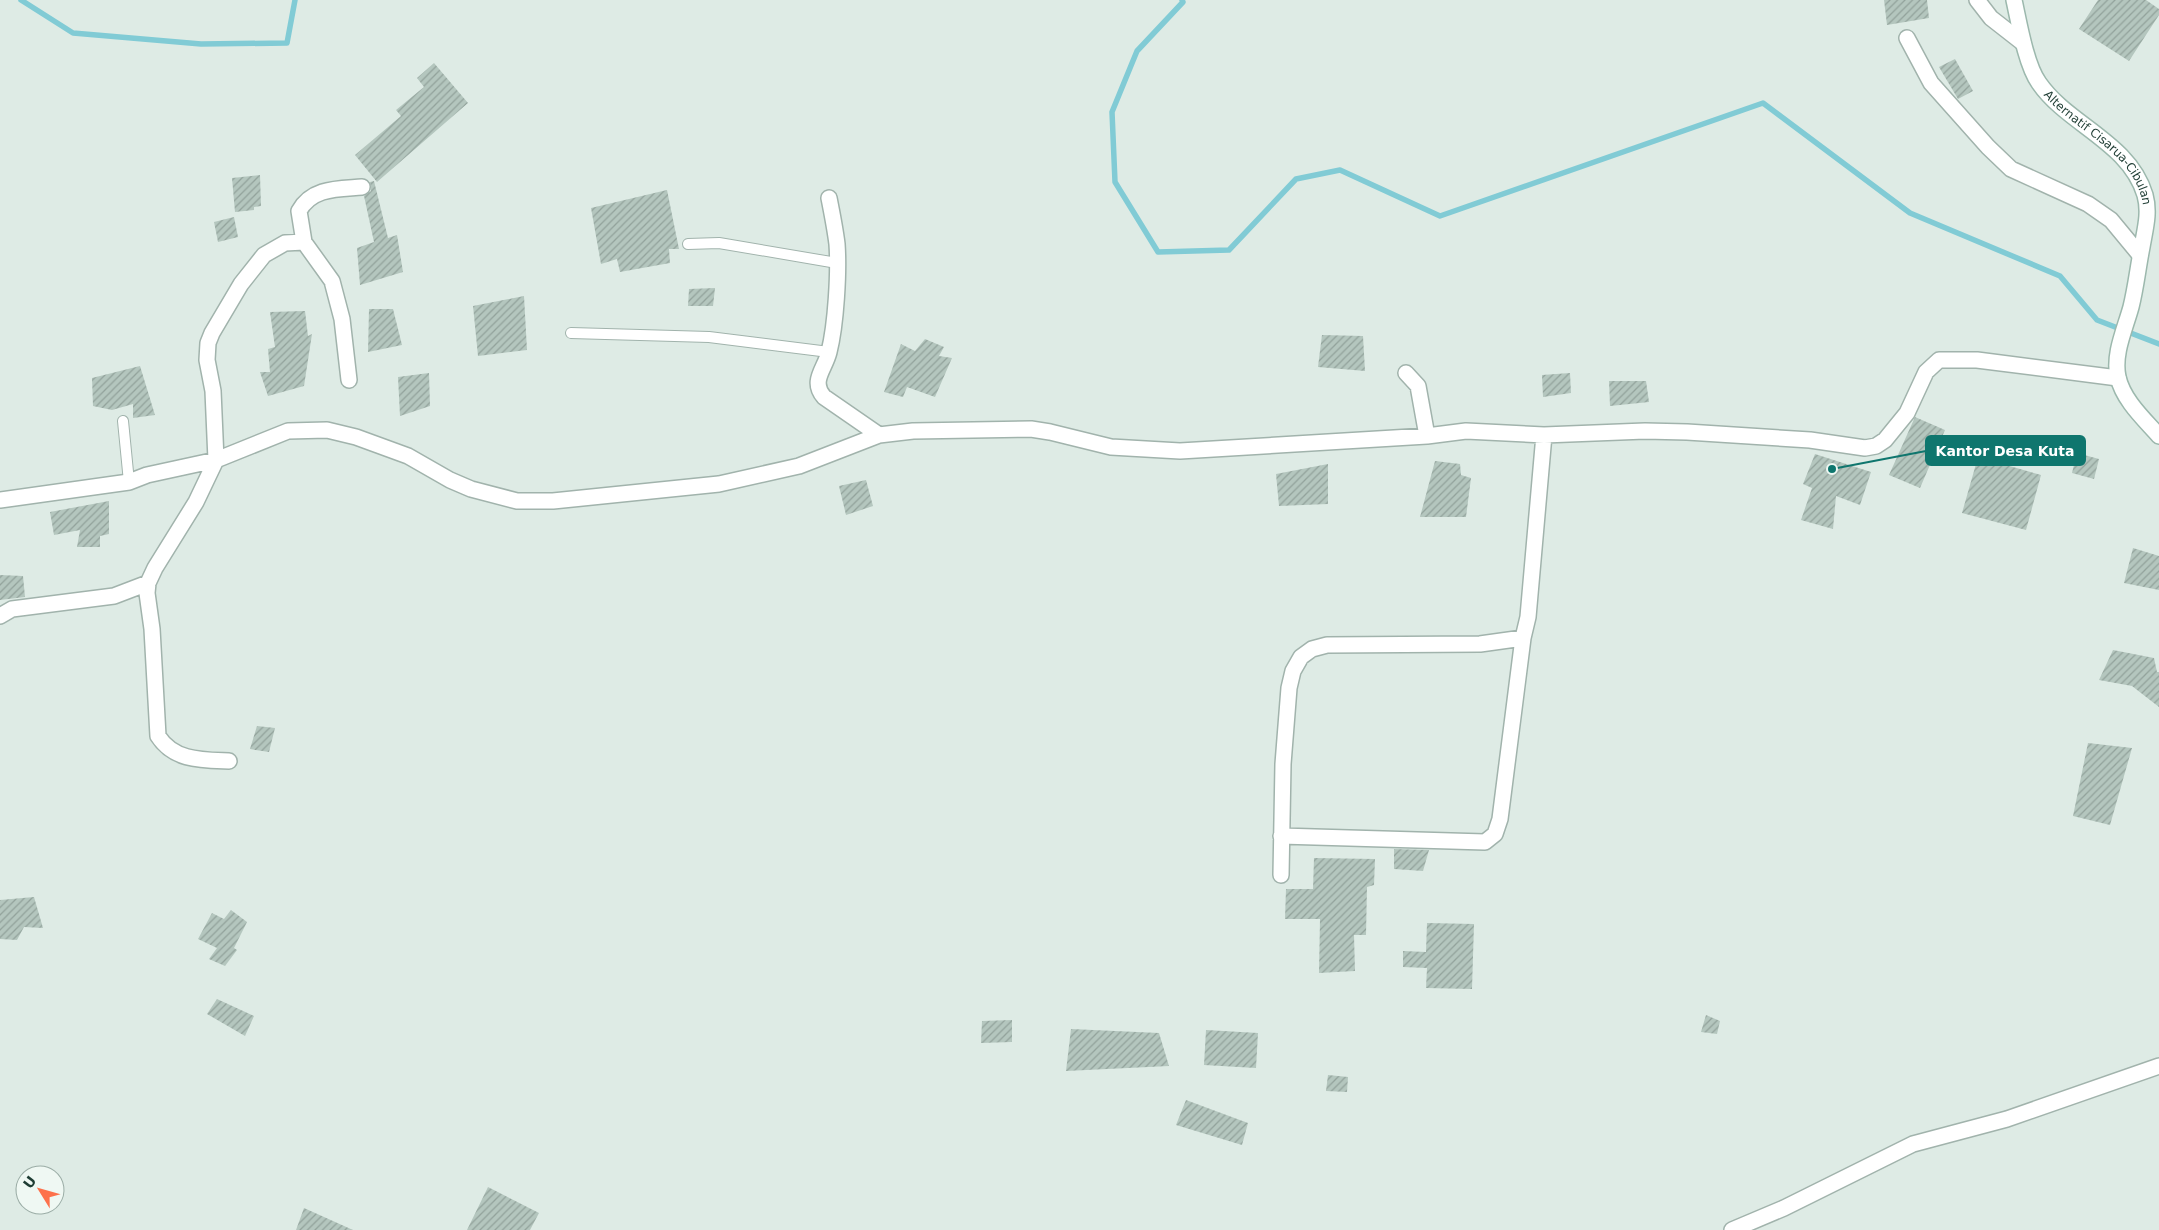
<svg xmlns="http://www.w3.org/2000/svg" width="2159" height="1230" font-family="'DejaVu Sans',sans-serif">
<defs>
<pattern id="building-hatch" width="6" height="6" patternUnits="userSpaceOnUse" patternTransform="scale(1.25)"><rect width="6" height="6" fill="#b4c6be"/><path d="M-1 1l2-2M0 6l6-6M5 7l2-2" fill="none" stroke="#92a29b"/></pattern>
</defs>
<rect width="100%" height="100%" fill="#deebe5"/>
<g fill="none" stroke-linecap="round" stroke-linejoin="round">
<path stroke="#81cbd5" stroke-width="5.5" d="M21,0L73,33L201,44L287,43L295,0
M1182,0L1183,2L1137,51L1112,112L1115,182L1158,252L1229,250L1296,179L1340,170L1440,216L1763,103L1910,213L2060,276L2097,320L2159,344"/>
</g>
<path fill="url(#building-hatch)" d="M1884,0H1927L1929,18L1887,25Z
M2098,0H2146L2159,9V15L2129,61L2079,29Z
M1955,59L1973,91L1958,99L1939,67Z
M434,63L468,103L377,182L355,155L401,116L396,110L424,87L417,78Z
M260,175L261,206L254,207V210L235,212L232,178Z
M374,181L388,238L397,235L403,272L360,285L357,248L374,242L364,196L371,191L370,182Z
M667,190L679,249H669L670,263L620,272L617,259L601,264L591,208Z
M234,217L238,237L218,242L214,222Z
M715,288L713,306H688L689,289Z
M524,296L527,350L478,356L473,306Z
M369,309H393L402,345L368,352Z
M305,311L308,336L312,334L304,386L268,396L260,372H270L268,349L275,347L270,312Z
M1322,335L1363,336L1365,371L1318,367Z
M925,339L944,347L939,356L952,358L935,397L907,387L903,397L884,392L901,344L915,351Z
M140,366L155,415L133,418V404L112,410L93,406L92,378Z
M429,373L430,406L400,416L398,377Z
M1570,373L1571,393L1543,397L1542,375Z
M1609,381H1646L1649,402L1610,406Z
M1915,417L1945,430L1920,488L1889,475Z
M2077,453L2099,459L2094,479L2072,473Z
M1815,454L1871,472L1860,505L1836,496L1833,529L1801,520L1812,488L1803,484Z
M1978,457L2041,475L2026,530L1962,513Z
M1435,461L1460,464L1461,475L1471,478L1466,517H1420Z
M1328,464V504L1279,506L1276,474Z
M866,480L873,506L846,515L839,486Z
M109,501V534L100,536V547H77L80,530L54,535L50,512Z
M2133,548L2159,556V590L2124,583Z
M0,575L23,576L25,597L0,600Z
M2113,650L2154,658L2157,672H2159V707L2132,686L2099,680Z
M257,726L275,728L269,752L250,749Z
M2088,743L2132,748L2110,825L2073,816Z
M1394,849L1429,850L1423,871L1394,869Z
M1314,858L1375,859L1374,885L1367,887L1366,935H1354L1355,971L1319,973L1320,919H1285L1286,889H1313Z
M34,897L43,928L24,927L17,940L0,939V900Z
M231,910L247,922L234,948L237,950L225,966L209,959L217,948L198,939L212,913L224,919Z
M1427,923L1474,924L1472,989L1426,988L1427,968L1403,967V951L1426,952Z
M217,999L254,1016L245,1036L207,1014Z
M1706,1015L1720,1021L1717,1034L1701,1032Z
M1012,1020V1042L981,1043L982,1021Z
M1071,1029L1159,1033L1169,1066L1066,1071Z
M1206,1030L1258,1033L1256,1068L1204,1065Z
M1328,1075L1348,1077L1347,1092L1326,1091Z
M1186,1100L1248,1123L1242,1145L1176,1125Z
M488,1187L539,1213L530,1230H467Z
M304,1208L353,1230H296Z"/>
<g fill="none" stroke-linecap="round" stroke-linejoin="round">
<defs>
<path id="lane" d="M688,244L719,243L837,263
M571,333L709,337L829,352
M123,421L129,482"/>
<path id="street" d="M1977,0L1991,18L2023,43
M1907,38L1931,83L1988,147L2011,169L2088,204L2111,220L2140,255
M829,198C832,213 835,228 837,244C839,272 836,324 829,352C825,369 810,381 824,397L879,435
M304,242L299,211C312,187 339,189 362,187
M1406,373L1418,386L1427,436
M0,500L129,482L147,475L216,460L288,431L327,430L356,437L408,456L450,480L471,489L517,501H553L719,484L799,466L879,435L913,431L1031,429L1050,432L1111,447L1180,451L1427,436L1466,431L1544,435L1645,431L1687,432L1810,440L1865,448L1876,446L1885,440L1907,413L1926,372L1939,360H1977L2118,378
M0,616L12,609L114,596L148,583
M229,761C202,760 174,761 158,736L152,629L147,593L148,583L155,568L196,502L216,460L213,391L207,360L208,343L212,333L241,284L264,255L285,243L304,242L332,281L342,319L349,380
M1281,836L1485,842L1495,834L1500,819L1523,638
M1281,875L1283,764L1289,688L1293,671L1301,657L1312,649L1327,645L1480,644L1523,638L1528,617L1544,435
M1732,1230L1784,1208L1913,1144L2007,1119L2159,1066"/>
<g id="secondary">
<path id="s1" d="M2014,0C2019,23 2026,65 2039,83C2068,125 2129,142 2145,195C2150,213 2145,229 2142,247C2138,267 2136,287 2131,307C2125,329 2113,354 2118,377C2123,400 2144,419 2159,436"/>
</g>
</defs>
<use href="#lane" stroke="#a1b3ac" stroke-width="12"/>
<use href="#street" stroke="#a1b3ac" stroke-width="18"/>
<use href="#secondary" stroke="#9cb8ad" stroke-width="18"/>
<use href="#lane" stroke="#fff" stroke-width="10"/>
<use href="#street" stroke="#fff" stroke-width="15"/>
<use href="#secondary" stroke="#fff" stroke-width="15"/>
</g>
<g text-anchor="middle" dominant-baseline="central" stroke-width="5" stroke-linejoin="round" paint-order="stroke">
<g font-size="12" fill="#1e3c33" stroke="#eff8f3">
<text stroke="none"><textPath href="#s1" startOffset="176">Alternatif Cisarua-Cibulan</textPath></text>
</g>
</g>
<path fill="none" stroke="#0f766e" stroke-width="2" d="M1832 469L1926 451"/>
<circle fill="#0f766e" stroke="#eff8f3" stroke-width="2" cx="1832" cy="469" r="5"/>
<rect fill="#0f766e" stroke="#0f766e" stroke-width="2" x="1926" y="436" width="159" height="29" rx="5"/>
<g font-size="14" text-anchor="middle" font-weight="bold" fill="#fff">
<text x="2005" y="456">Kantor Desa Kuta</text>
</g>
<g transform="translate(40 1190) rotate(307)"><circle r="24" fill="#eff8f3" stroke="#9bada6"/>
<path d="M0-4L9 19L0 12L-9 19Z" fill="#fd714b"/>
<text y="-8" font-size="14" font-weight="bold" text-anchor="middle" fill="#1e3c33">U</text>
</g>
</svg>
